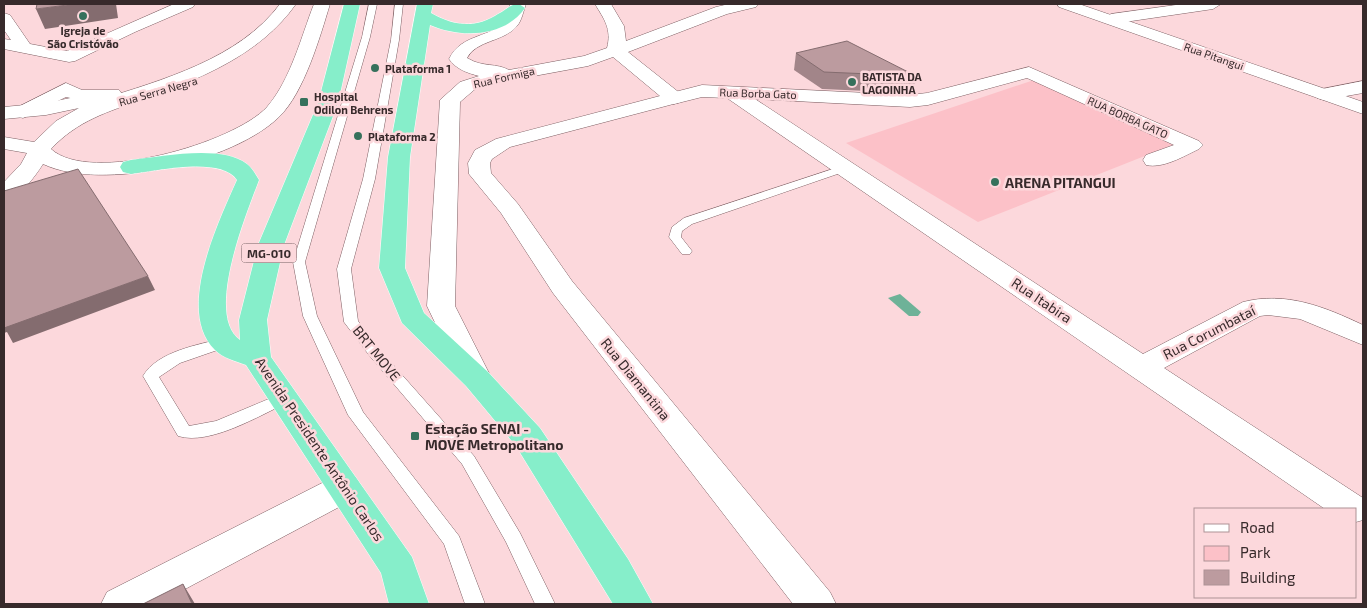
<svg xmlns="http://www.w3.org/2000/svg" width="1367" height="608" font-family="'Exo 2',sans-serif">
<rect width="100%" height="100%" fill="#fcd8dc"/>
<path fill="#fcc1c8" d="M1037,79L1180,142L978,222L846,143Z"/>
<path fill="#6eb298" d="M900,294L921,312L918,316H909L888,298Z"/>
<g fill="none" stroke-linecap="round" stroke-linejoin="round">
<defs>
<path id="service" d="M369,4H377L370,37L305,262L317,316L363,412L459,536L485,604H465L444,544L348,415L303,316L293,262L362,37Z
M395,4H403L399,40L375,179L351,269L358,321L379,349L474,456L520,533L555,604H535L506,542L462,464L369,355L344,322L337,269L363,179L391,40Z
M845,165L849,166V170L692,224L682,231L681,237L692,251L690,254H682L669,237L672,227L684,218Z
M224,338L229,340L231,343L229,346L180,363L159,377L189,426L216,421L283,393L289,394L291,398L289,402C260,415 210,446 178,436L143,376C158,351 198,345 224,338Z"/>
<path id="minor" d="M174,4H195L193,7L135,32L75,61L69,62L4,49V39L11,40L4,30V13L10,15L30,44L67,51Z
M1183,4H1221L1213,9L1111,24L1103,19L1111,14Z
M1029,67L1199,141L1203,145L1199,149C1184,156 1163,169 1146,165L1143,160L1146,155L1174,145L1027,78L928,105L910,107L755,99L1143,354L1243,302C1286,291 1325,307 1363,325V345L1300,319L1268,315L1260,316L1164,368L1363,498V520L1356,522V509H1325L727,98L702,97L674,104L667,102L664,98L667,94L702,85L910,95L927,93Z
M1363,81V93L1324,100L1317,98L1314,94L1317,90Z
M66,83L82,90H119L122,94L119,98L88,102L66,97L23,118L16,116L13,112L16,108Z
M344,474L356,478L361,488L356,498L157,604H101L107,592L332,478Z"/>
<path id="tertiary" d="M280,4H296C260,55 200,79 143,99C108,112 78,120 51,149C90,185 234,143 267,107C291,79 301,37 314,4H330C320,37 304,93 279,117C233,162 102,192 43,164C34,178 21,196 4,200V182L21,164L27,153L4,149V137L34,142L56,121L79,108L46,115L4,119V107L46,103L90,94L97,96L99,100C162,80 239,59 280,4Z
M510,4H526C523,12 522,20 517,26C504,42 476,40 467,58L469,59C482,67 497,63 509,70L584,56L607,48C612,29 604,19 595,4H611L624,26L626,41L716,7L729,4H758L756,7L727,14L628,52L681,94L684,98L681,102L510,147L492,159L490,163L491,173L518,204L572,281L830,592L836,604H793L553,293L501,213L469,174L468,163L475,150L496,139L660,96L613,57L588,66L491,84L474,90L460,102L455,306L492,379L488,386L477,389L466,386L462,379L427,306L440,100L460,82L479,76C467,73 456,69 449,59C462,32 493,39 505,19C508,15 509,9 510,4Z
M1057,4H1079L1363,102V114L1059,7Z"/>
<path id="trunk" d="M344,4H360L338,103L284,245L267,320L271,357L412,557L429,604H389L381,573L246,365C235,361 223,358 215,350C175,311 219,221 237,180C221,156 156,171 131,174L123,172L120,167L123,162L131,160C162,157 220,144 247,164C252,168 256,175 259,180C247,212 204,315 240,340L239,320L258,245L318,103Z
M417,4H433L431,13C454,26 475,29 498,14C506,10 510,4 519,4L525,8C504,38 460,38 430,25L410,157L405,268L424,313L488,372L540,428L628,559L653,604H613L516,446L466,386L402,323L379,268L388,157Z"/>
</defs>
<use href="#service" stroke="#7e6064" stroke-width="1"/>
<use href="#minor" stroke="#7e6064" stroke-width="1"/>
<use href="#tertiary" stroke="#7e6064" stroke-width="1"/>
<use href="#trunk" stroke="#fff" stroke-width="1"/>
<use href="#service" fill="#fff" fill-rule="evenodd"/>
<use href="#minor" fill="#fff" fill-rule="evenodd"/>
<use href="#tertiary" fill="#fff" fill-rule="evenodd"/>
<use href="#trunk" fill="#86eeca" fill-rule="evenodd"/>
</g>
<path fill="#a28589" d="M796,53L916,76L913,93L822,89L794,70Z"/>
<path fill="#846c6f" d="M75,4H116L118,18L45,29L36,9Z
M148,276L155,290L13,343L7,332L4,333V327Z
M183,584L195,604H192Z"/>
<path fill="#bc9b9f" stroke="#846c6f" d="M37,4H75L36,9Z
M847,41L916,76L824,72L796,53Z
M78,169L148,276L4,328V191Z
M183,584L192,604H143Z"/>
<g fill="#36715c" stroke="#fcd8dc" stroke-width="2">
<circle cx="83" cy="16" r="5"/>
<circle cx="375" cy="68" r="5"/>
<circle cx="852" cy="82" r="5"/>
<rect x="299" y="97" width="10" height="10" rx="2.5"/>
<circle cx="358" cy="136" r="5"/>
<circle cx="995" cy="182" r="5"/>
<rect x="410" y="431" width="10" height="10" rx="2.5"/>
</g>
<g text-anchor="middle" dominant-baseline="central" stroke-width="5" stroke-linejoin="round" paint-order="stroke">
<g font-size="11" font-weight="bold" fill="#372a2b" stroke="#fcd8dc" text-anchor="start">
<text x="83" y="30" text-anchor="middle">Igreja de<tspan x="83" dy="13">São Cristóvão</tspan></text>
<text x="385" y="68">Plataforma 1</text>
<text x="862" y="76">BATISTA DA<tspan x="862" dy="13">LAGOINHA</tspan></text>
<text x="314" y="96">Hospital<tspan x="314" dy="13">Odilon Behrens</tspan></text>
<text x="368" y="136">Plataforma 2</text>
</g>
<g font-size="11" fill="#372a2b" stroke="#fcd8dc">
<text transform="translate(1214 56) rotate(19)">Rua Pitangui</text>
<text transform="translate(504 77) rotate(-13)">Rua Formiga</text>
<text transform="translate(158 91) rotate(-16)">Rua Serra Negra</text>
<text transform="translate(758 93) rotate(2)">Rua Borba Gato</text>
<text transform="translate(1128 117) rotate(24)">RUA BORBA GATO</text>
</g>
<rect fill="#fcd8dc" stroke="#725e60" stroke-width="1" x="241.5" y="243.5" width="55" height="19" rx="4"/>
<g font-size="12" font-weight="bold" fill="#372a2b">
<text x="269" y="253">MG-010</text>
</g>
<g font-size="14" font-weight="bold" fill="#372a2b" stroke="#fcd8dc" text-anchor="start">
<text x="1005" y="182">ARENA PITANGUI</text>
<text x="425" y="428">Estação SENAI -<tspan x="425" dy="16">MOVE Metropolitano</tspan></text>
</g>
<g font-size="14" fill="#372a2b" stroke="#fcd8dc">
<text transform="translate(1042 300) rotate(34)">Rua Itabira</text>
<text transform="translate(1209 332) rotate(-27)">Rua Corumbataí</text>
<text transform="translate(377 353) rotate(51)">BRT MOVE</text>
<text transform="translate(636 379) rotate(51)">Rua Diamantina</text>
<text transform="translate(320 449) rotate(56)">Avenida Presidente Antônio Carlos</text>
</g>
</g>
<rect width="1367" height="608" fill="none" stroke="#372a2b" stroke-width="10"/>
<rect x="1194" y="508" width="162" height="90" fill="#fcd8dc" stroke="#ad9295"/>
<rect x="1204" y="524" width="25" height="8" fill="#ffffff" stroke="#ad9295"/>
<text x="1240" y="533" font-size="15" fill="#372a2b">Road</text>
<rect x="1204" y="546" width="25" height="15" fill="#fcc1c8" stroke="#ad9295"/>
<text x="1240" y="558" font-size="15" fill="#372a2b">Park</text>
<rect x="1204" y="570" width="25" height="15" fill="#bc9b9f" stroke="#ad9295"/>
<text x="1240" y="583" font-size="15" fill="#372a2b">Building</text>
</svg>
